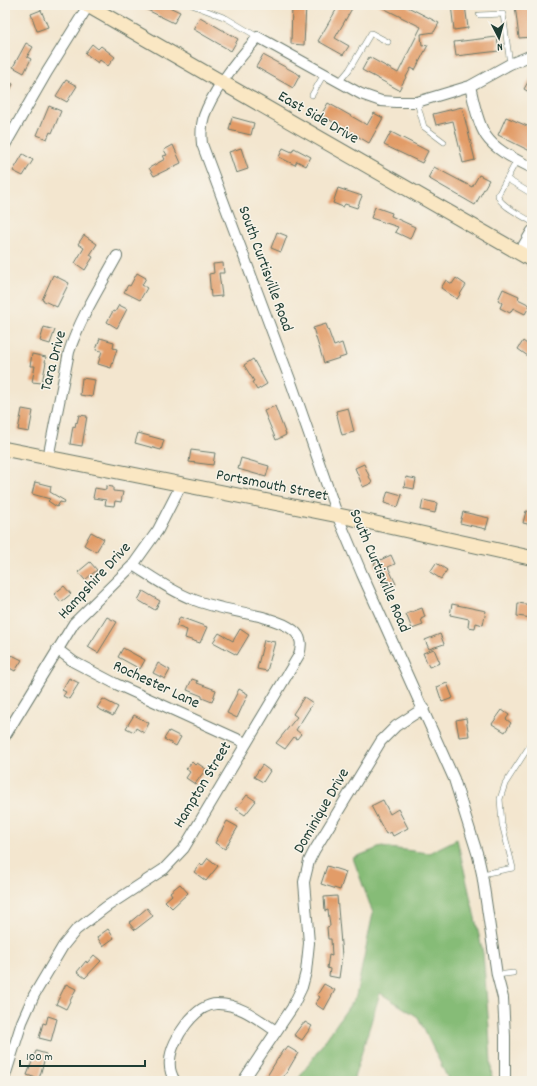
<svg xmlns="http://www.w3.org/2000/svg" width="537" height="1086" font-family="Dekko,sans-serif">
<rect width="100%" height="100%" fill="#f7f3e8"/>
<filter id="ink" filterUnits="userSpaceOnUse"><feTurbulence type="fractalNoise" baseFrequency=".025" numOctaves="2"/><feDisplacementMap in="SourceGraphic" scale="8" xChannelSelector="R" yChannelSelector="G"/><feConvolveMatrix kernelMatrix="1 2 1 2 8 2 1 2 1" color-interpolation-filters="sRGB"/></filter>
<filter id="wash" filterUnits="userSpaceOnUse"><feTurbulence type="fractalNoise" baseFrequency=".012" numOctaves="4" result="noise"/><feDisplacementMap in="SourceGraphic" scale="16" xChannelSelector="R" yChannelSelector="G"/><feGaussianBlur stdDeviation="0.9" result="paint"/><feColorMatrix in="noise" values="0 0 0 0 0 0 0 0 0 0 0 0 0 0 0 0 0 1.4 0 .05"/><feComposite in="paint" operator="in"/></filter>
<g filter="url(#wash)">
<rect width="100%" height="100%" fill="#f3e6cf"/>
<path fill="#86bc77" stroke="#527c56" d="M457,839L483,953L489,1028L492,1081H449L418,1017L380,993L353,1081H297L356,996L373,913L353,858L381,847L429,853Z"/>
<g id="blocks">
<path fill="#e29c68" d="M137,5H165L180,12L174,23Z
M292,5H306L304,45L291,44Z
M339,5H354L335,38L349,46L343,55L318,41Z
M377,5H404L439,23L434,32L421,34L422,46L428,45L415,70L411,68L399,90L362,70L369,57L398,73L421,27Z
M451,5H465L468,28L454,30Z
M515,5H530L532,37L519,38Z
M41,10L48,27L37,31L31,14Z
M200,17L238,39L231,51L193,29Z
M497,37L499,51L456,56L454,42Z
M26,43L33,47L27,57L31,59L24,73L13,67Z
M92,44L98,49L101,46L115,57L108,66L100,60L98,63L85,53Z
M263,55L300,75L293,88L256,67Z
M532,75V94L524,89Z
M5,80L13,84L5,101Z
M66,80L77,86L67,102L56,96Z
M328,103L367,125L374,113L383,118L369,143L321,115Z
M49,106L61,111L52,133L50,132L47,139L37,135Z
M462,107L475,160L463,163L453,121L436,125L433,114Z
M232,117L254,123L251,135L229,130Z
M506,117L532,128V152L498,135Z
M391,132L428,151L422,163L384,145Z
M173,145L181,163L154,176L149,168L165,159L163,156L167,155L164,150Z
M241,148L248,169L236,173L229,152Z
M283,148L292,152L294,148L311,157L306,166L297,161L295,165L279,157Z
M23,154L33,160L23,176L13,171Z
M434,167L472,187L479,175L489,180L475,205L428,178Z
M338,188L362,196L357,208L345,204L343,207L333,203Z
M375,207L392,213L391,216L415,227L410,239L395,232L398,227L371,218Z
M277,232L287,236L281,252L271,248Z
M84,235L97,244L90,255L93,257L85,270L75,263L84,248L78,244Z
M223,263L224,273H219L222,296L211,297L209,274L214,273L213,264Z
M137,273L146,278L142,285L147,288L140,300L124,292L128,285L130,286Z
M53,275L69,283L57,307L42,300Z
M456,278L466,285L457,299L441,288L446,280L452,284Z
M503,289L519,296L518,299L530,305L525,314L513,308L510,313L500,308L502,303L498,300Z
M119,305L127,309L117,328L107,322L113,311L115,312Z
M326,324L334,346L342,343L346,356L324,363L313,328Z
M44,327L55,330L50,344L40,341Z
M532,336V359L518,349L523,341L527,344Z
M100,338L114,342L113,348L117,349L111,368L98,364L102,351L96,350Z
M32,354L46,357L45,362H46L42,383L32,382L35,366H30Z
M253,359L267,384L257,390L252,382L254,381L244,365Z
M82,378L95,380L92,397L80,395Z
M275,406L286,435L276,440L264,411Z
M348,408L354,432L342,435L336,411Z
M22,409L33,411L29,432L18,430Z
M79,415L87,416L82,446L70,444L73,426L75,427L76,422L77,423Z
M138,433L164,440L161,450L135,443Z
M191,450L215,453L213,465L189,462Z
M241,458L269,466L266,477L238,469Z
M364,464L372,483L363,487L355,468Z
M406,477L416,479L414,489L404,487Z
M35,482L51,486L50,492L65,501L64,503L60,502L57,507L48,501L50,499L32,494Z
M106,486L113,487V491L123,492L121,502L115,501L114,506L105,505L106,500L93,498L95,488L106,490Z
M388,491L402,495L398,507L384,503Z
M423,500L437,503L435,513L421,510Z
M526,511L532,512V525L523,523Z
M463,512L489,518L486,529L460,523Z
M91,532L104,539L96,552L84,545Z
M391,555L395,564L388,567L396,584L385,589L374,563Z
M90,562L97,570L85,580L78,572Z
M436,563L447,570L441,579L430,572Z
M64,586L71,594L61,602L54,594Z
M143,591L160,601L155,610L138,600Z
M518,603L532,605V618L517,616Z
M452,604L486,611L483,625L476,623L475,628L468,627L469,619L450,615Z
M422,608L425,617L421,619L423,625L412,629L406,614Z
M107,617L117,622L98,653L88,647Z
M180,617L207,627L200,643L185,638L187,630L176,626Z
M240,629L249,635L237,655L213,642L219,633L233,641Z
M440,634L444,644L429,649L425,640Z
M264,640L275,642L267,671L257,669Z
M123,648L145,660L140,669L118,657Z
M434,649L440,663L429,667L423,653Z
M12,655L22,660L15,671L6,666Z
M158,663L170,670L165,679L153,673Z
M69,678L79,683L69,699L63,696L66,692L62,690Z
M192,679L198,681L197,683L216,690L212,702L202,698V696L187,690Z
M447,683L453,698L442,702L437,687Z
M239,689L248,694L237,718L227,713Z
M304,697L313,703L296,730L301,734L297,739L294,737L285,749L276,743L297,717L293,714Z
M103,699L118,707L113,716L97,708Z
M502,710L509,715L506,719L511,723L505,732L492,724Z
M134,715L149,723L144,733L136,728L134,732L126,728Z
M466,718L469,736L459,737L456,720Z
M169,731L181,737L176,746L164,739Z
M192,762L195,765L197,763L206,769L195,784L186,778L190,772L186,769Z
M262,765L270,771L263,782L254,777Z
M247,795L256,801L245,815L236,809Z
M383,800L390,814L398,809L408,828L393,836L391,832L386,834L371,806Z
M227,821L238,827L225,849L215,843Z
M208,858L218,866L206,881L194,872L200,864L202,866Z
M327,866L346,872L340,890L321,884Z
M180,884L188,893L172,908L165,901L172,895L170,892Z
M337,896L342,956L339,978L329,976L330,969L327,968L329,955L332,956L331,939H328L327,927L330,926L328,910L325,911L324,897Z
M147,908L153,916L135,930L129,923Z
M108,929L114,938L103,946L97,937Z
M94,955L101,961L85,978L77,972L86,961L87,963Z
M66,984L76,989L66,1009L56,1004Z
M324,984L335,990L324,1010L315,1004L320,997L317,995Z
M48,1016L57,1019L51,1041L39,1038L43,1023L46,1024Z
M305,1022L312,1026L302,1040L294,1035L302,1024H304Z
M288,1047L298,1053L287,1072L280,1081H264L283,1050L285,1051Z
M36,1051L46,1054L39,1079L27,1075Z"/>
</g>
</g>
<g filter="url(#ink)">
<use href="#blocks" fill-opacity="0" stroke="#69786a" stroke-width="1"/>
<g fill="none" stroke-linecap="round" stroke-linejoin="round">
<defs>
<path id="lane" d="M192,5L226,18L258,37
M479,15L503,14L510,64
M339,82L349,70L371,33L388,42
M312,95L324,74
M417,102L424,127L444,142
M517,160L498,195C498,205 523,216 532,222
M507,179L532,194
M482,874L513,868L502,824L500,799L505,784L532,742
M497,975L513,973"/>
<path id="street" d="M470,86C474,102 477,122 486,136C496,151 517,160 532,168
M5,145L47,72L88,6
M519,253L532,231
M48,458L69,352C80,318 100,287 117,256
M57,649L74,662L116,684L246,743
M5,736L74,623L133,565L158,530L181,485
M5,1076L22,1022L34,995L63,946L76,930L106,907L164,869L184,848L299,655C302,645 302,637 293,630C285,623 273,620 263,617C239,611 214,608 192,599C171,591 152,577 133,565
M175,1081C171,1075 169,1068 170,1060C171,1040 196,1003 218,1004C240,1004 259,1020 276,1031
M243,1081L292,1008L302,987L306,972L309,943L304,882L309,861L314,851L381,741L396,726L424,708
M505,1081V1036L503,998L497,975L482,874L478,856L454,779L362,574L338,517L292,385L202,144C201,135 201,125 204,116C213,90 240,57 258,37L361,94L381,101L396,102H417L470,86L510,64L532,55"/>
<path id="secondary" d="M87,5L532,260
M5,449L351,518L532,558"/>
</defs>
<use href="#lane" stroke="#69786a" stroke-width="6"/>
<use href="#street" stroke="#69786a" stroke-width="12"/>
<use href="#secondary" stroke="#69786a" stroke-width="16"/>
<use href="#lane" stroke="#fff" stroke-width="5"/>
<use href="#street" stroke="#fff" stroke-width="10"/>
<use href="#secondary" stroke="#fae7c3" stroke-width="14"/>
</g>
</g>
<g text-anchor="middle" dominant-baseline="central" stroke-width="3" stroke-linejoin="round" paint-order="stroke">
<g font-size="16" fill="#1f3d34" stroke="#f7f3e8">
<text transform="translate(318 118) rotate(30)">East Side Drive</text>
<text transform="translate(265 269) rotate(70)">South Curtisville Road</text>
<text transform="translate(54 361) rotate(-75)">Tara Drive</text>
<text transform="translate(272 486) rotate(11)">Portsmouth Street</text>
<text transform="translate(379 571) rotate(67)">South Curtisville Road</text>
<text transform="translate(95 581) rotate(-47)">Hampshire Drive</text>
<text transform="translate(156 685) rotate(25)">Rochester Lane</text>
<text transform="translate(203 785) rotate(-59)">Hampton Street</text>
<text transform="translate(322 811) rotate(-60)">Dominique Drive</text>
</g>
</g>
<rect width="537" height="1086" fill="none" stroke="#f7f3e8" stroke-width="20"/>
<g transform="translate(499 38) rotate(174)" stroke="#f7f3e8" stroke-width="3" paint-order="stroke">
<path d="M0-3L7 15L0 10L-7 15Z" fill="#1f3d34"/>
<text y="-6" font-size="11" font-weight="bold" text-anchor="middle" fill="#1f3d34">N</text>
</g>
<path d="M20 1060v6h125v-6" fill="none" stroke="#1f3d34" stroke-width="2"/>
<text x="26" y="1060" font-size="12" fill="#1f3d34" stroke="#f7f3e8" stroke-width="3" paint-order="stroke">100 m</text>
</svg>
